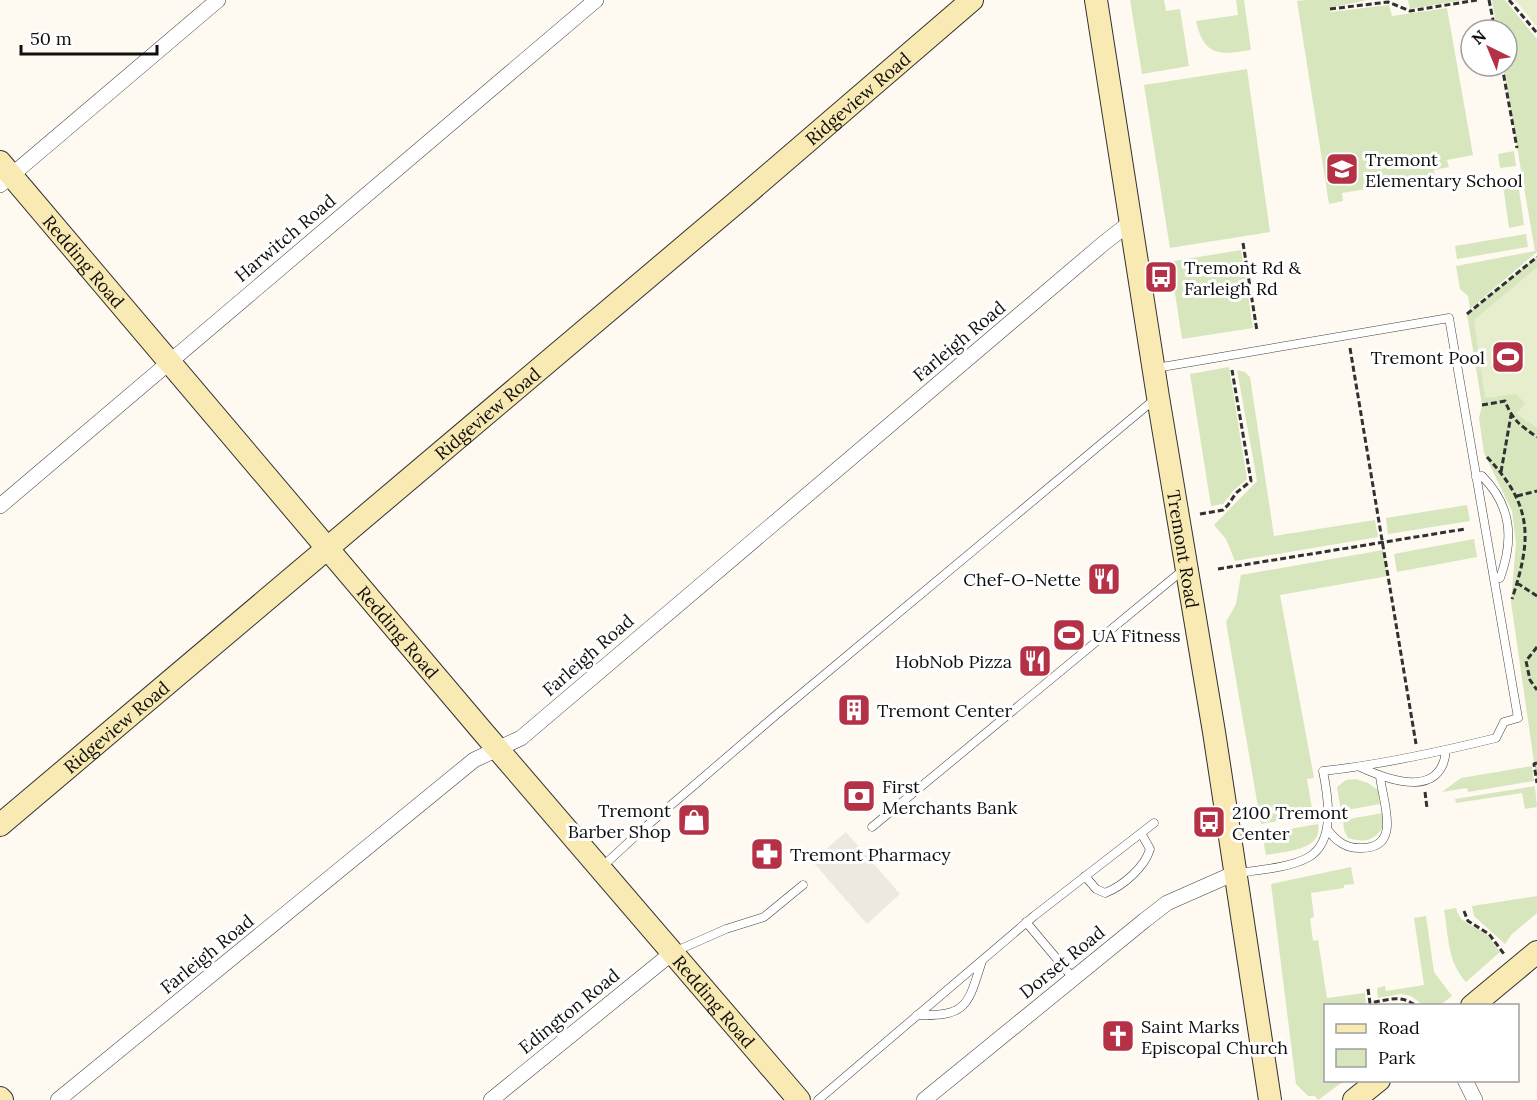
<svg xmlns="http://www.w3.org/2000/svg" width="1537" height="1100" font-family="Lora,serif">
<rect width="100%" height="100%" fill="#fefaf2"/>
<path fill="#d7e6bd" d="M1130,0H1164L1166,11L1180,9L1189,66L1142,74Z
M1236,0H1244L1251,50C1220,55 1204,57 1196,21L1238,15Z
M1306,0H1367L1330,8V12L1389,5L1392,16L1447,8L1473,155L1447,160L1449,167L1434,170L1435,178L1342,193L1343,201L1329,204L1297,1Z
M1408,0H1463L1410,9Z
M1492,0H1505L1537,39V252L1470,309L1468,296L1460,289L1456,266L1535,251L1503,66H1507V30H1497Z
M1247,69L1270,232L1170,248L1144,85Z
M1514,151L1516,166L1500,168L1498,154Z
M1517,175L1524,225L1509,228L1502,178Z
M1526,234L1528,247L1457,259L1455,246Z
M1241,250L1253,328L1182,339L1171,267L1174,261Z
M1537,256V783L1511,602L1516,543L1512,511L1484,453L1479,418L1482,405L1467,314Z
M1229,367L1247,479L1233,491L1223,504L1211,506L1190,374Z
M1237,370L1245,372L1250,377L1274,536L1375,520L1378,537L1235,561L1226,539L1214,525L1257,481Z
M1467,505L1470,521L1388,534L1386,518Z
M1474,539L1477,557L1397,572L1394,554Z
M1383,550L1388,576L1280,595L1314,778L1307,779L1313,815L1261,824L1226,622L1236,604L1241,575Z
M1532,766L1534,781L1468,792L1467,788L1442,792L1461,778Z
M1356,779L1368,783L1378,790L1380,804L1341,811L1337,787L1346,780Z
M1535,786L1537,807L1525,809L1522,793L1456,803L1455,799Z
M1383,813L1384,826C1374,841 1365,843 1348,838L1344,830L1343,820Z
M1318,824C1323,851 1285,851 1266,855L1262,834Z
M1351,867L1354,884L1344,885V888L1311,893L1314,917L1310,919L1313,941L1318,940L1327,998L1365,993L1366,1005L1326,1006V1080L1344,1081L1318,1100L1315,1096H1308L1296,1084L1271,884Z
M1537,896V913L1511,935L1505,944L1474,916L1472,906Z
M1456,908C1460,926 1477,925 1488,936C1493,941 1496,947 1500,952L1466,982C1447,961 1449,938 1444,910Z
M1426,916L1434,972L1452,996L1439,1006L1423,1005L1411,996L1401,994L1378,998L1377,988L1385,986L1386,991L1424,985L1414,918Z"/>
<path fill="#e7eece" d="M1515,0H1537V27Z
M1537,267V428L1517,414L1525,403L1516,394L1485,398L1474,320Z"/>
<path fill="#eee9e0" d="M846,832L900,894L867,924L812,861Z"/>
<g fill="none" stroke-linecap="round" stroke-linejoin="round">
<defs>
<path id="lane" d="M1156,368L1449,318L1518,718L1504,722L1496,738C1439,752 1381,765 1323,771C1328,796 1336,841 1309,857C1290,868 1258,870 1237,873
M1476,477L1482,476C1512,506 1514,540 1500,578L1494,579
M1360,767C1390,781 1442,799 1446,750
M872,827L1183,570
M1327,829C1336,841 1346,849 1362,848C1403,848 1382,800 1380,776
M603,866L642,830L776,715L1155,399
M1085,876L1096,889L1105,893C1123,886 1145,867 1150,849L1141,833
M1026,922L1073,978
M676,951L726,929L764,917L803,885
M917,1015C968,1017 968,1004 982,961
M818,1100L1034,916L1154,823"/>
<path id="street" d="M0,185L218,0
M0,506L596,0
M1465,1080L1475,1100
M58,1100L474,760L521,738L1104,243L1131,222
M491,1100L672,953
M924,1100L1145,920L1167,903L1235,873"/>
<g id="secondary">
<path id="s1" d="M1096,0L1158,397L1214,732L1270,1100"/>
<path id="s2" d="M0,162L483,732L799,1100"/>
<path id="s3" d="M0,825L744,196L972,0"/>
<path d="M1472,1006L1537,952"/>
<path d="M0,1098L2,1100"/>
<path d="M1354,1100L1379,1080"/>
</g>
</defs>
<use href="#lane" stroke="#424242" stroke-width="9"/>
<use href="#street" stroke="#424242" stroke-width="16"/>
<use href="#secondary" stroke="#313131" stroke-width="24"/>
<path stroke="#313131" stroke-width="3" stroke-dasharray="6 3" stroke-linecap="butt" d="M1489,0L1495,30
M1509,0L1537,33
M1330,9L1388,2L1410,11L1477,0
M1502,66L1517,148
M1243,243L1257,331
M1467,314L1537,257
M1350,348L1416,744
M1482,405L1505,401C1513,421 1520,425 1537,437
M1487,457C1533,506 1532,538 1512,599
M1501,472L1511,415
M1517,496L1537,491
M1200,514L1223,510L1228,505L1236,493L1251,481L1232,370
M1218,569L1465,529
M1517,583L1537,596
M1537,647L1526,661L1530,680L1537,690
M1537,763L1534,764L1537,783
M1425,792L1427,808
M1464,911L1468,921L1489,934L1504,954
M1368,989L1370,1003C1387,1000 1402,994 1416,1006"/>
<use href="#lane" stroke="#fff" stroke-width="8"/>
<use href="#street" stroke="#fff" stroke-width="15"/>
<use href="#secondary" stroke="#f9e9b2" stroke-width="22"/>
</g>
<defs>
<symbol id="school-square" viewBox="-11 -11 22 22"><rect x="-9" y="-9" width="18" height="18" rx="4" fill="#b53146" stroke="#fff"/><path d="M0-5L7-2L0 1L-7-2ZM-4 1L0 2.5L4 1V4Q0 6-4 4Z" fill="#fff"/></symbol>
<symbol id="bus-square" viewBox="-11 -11 22 22"><rect x="-9" y="-9" width="18" height="18" rx="4" fill="#b53146" stroke="#fff"/><path d="M-5-6H5V4H4V6H2V4H-2V6H-4V4H-5ZM-3.5-4V0h7V-4ZM-3.5 1.2v1.5H-2V1.2ZM2 1.2v1.5H3.5V1.2Z" fill="#fff"/></symbol>
<symbol id="stadium-square" viewBox="-11 -11 22 22"><rect x="-9" y="-9" width="18" height="18" rx="4" fill="#b53146" stroke="#fff"/><path d="M0-5a6.5 5 0 1 0 0 10a6.5 5 0 1 0 0-10ZM-3.5-1.8h7v3.6h-7Z" fill="#fff"/></symbol>
<symbol id="restaurant-square" viewBox="-11 -11 22 22"><rect x="-9" y="-9" width="18" height="18" rx="4" fill="#b53146" stroke="#fff"/><path d="M-5-6h1v4h1v-4h1v4h1v-4h1v5L-1.5 .5V6h-2V.5L-5-1ZM5-6V6H3V1.5H1.5Q1.5-4 5-6Z" fill="#fff"/></symbol>
<symbol id="building-square" viewBox="-11 -11 22 22"><rect x="-9" y="-9" width="18" height="18" rx="4" fill="#b53146" stroke="#fff"/><path d="M-4-6H4V6H1V3H-1V6H-4ZM-2.5-4.3h1.7v1.8h-1.7ZM.8-4.3h1.7v1.8H.8ZM-2.5-1h1.7V.8h-1.7ZM.8-1h1.7V.8H.8Z" fill="#fff"/></symbol>
<symbol id="bank-square" viewBox="-11 -11 22 22"><rect x="-9" y="-9" width="18" height="18" rx="4" fill="#b53146" stroke="#fff"/><path d="M-6-4H6V4H-6ZM0-2.3a2.3 2.3 0 1 0 0 4.6a2.3 2.3 0 1 0 0-4.6Z" fill="#fff"/></symbol>
<symbol id="shop-square" viewBox="-11 -11 22 22"><rect x="-9" y="-9" width="18" height="18" rx="4" fill="#b53146" stroke="#fff"/><path d="M-5-2.5h2.3a2.7 3.5 0 0 1 5.4 0H5L5.5 6h-11ZM-1.5-2.5h3a1.5 2.3 0 0 0-3 0Z" fill="#fff"/></symbol>
<symbol id="pharmacy-square" viewBox="-11 -11 22 22"><rect x="-9" y="-9" width="18" height="18" rx="4" fill="#b53146" stroke="#fff"/><path d="M-2-6h4v4h4v4h-4v4h-4v-4h-4v-4h4Z" fill="#fff"/></symbol>
<symbol id="church-square" viewBox="-11 -11 22 22"><rect x="-9" y="-9" width="18" height="18" rx="4" fill="#b53146" stroke="#fff"/><path d="M-1.2-6h2.4v3.5h3.3v2.4h-3.3V6h-2.4V-.1h-3.3v-2.4h3.3Z" fill="#fff"/></symbol>
</defs>
<g fill-rule="evenodd">
<use href="#school-square" x="1323" y="150" width="38" height="38"/>
<use href="#bus-square" x="1142" y="258" width="38" height="38"/>
<use href="#stadium-square" x="1489" y="338" width="38" height="38"/>
<use href="#restaurant-square" x="1085" y="560" width="38" height="38"/>
<use href="#stadium-square" x="1050" y="616" width="38" height="38"/>
<use href="#restaurant-square" x="1016" y="642" width="38" height="38"/>
<use href="#building-square" x="835" y="691" width="38" height="38"/>
<use href="#bank-square" x="840" y="777" width="38" height="38"/>
<use href="#shop-square" x="675" y="801" width="38" height="38"/>
<use href="#bus-square" x="1190" y="803" width="38" height="38"/>
<use href="#pharmacy-square" x="748" y="835" width="38" height="38"/>
<use href="#church-square" x="1099" y="1017" width="38" height="38"/>
</g>
<g text-anchor="middle" dominant-baseline="central" stroke-width="6" stroke-linejoin="round" paint-order="stroke">
<g font-size="18" fill="#0f0f0f" stroke="#fff">
<text stroke="none"><textPath href="#s3" startOffset="1124">Ridgeview Road</textPath></text>
<text transform="translate(285 238) rotate(-40)">Harwitch Road</text>
<text stroke="none"><textPath href="#s2" startOffset="130">Redding Road</textPath></text>
<text transform="translate(959 341) rotate(-40)">Farleigh Road</text>
<text stroke="none"><textPath href="#s3" startOffset="638">Ridgeview Road</textPath></text>
<text stroke="none"><textPath href="#s1" startOffset="556">Tremont Road</textPath></text>
<text stroke="none"><textPath href="#s2" startOffset="616">Redding Road</textPath></text>
<text transform="translate(588 655) rotate(-41)">Farleigh Road</text>
<text stroke="none"><textPath href="#s3" startOffset="152">Ridgeview Road</textPath></text>
<text transform="translate(207 954) rotate(-39)">Farleigh Road</text>
<text transform="translate(1062 962) rotate(-39)">Dorset Road</text>
<text stroke="none"><textPath href="#s2" startOffset="1102">Redding Road</textPath></text>
<text transform="translate(569 1011) rotate(-39)">Edington Road</text>
</g>
<g font-size="18" fill="#0f0f0f" stroke="#fff" text-anchor="start">
<text x="1365" y="159">Tremont<tspan x="1365" dy="21">Elementary School</tspan></text>
<text x="1184" y="267">Tremont Rd &amp;<tspan x="1184" dy="21">Farleigh Rd</tspan></text>
<text x="1485" y="357" text-anchor="end">Tremont Pool</text>
<text x="1081" y="579" text-anchor="end">Chef-O-Nette</text>
<text x="1092" y="635">UA Fitness</text>
<text x="1012" y="661" text-anchor="end">HobNob Pizza</text>
<text x="877" y="710">Tremont Center</text>
<text x="882" y="786">First<tspan x="882" dy="21">Merchants Bank</tspan></text>
<text x="671" y="810" text-anchor="end">Tremont<tspan x="671" dy="21">Barber Shop</tspan></text>
<text x="1232" y="812">2100 Tremont<tspan x="1232" dy="21">Center</tspan></text>
<text x="790" y="854">Tremont Pharmacy</text>
<text x="1141" y="1026">Saint Marks<tspan x="1141" dy="21">Episcopal Church</tspan></text>
</g>
</g>
<rect x="1324" y="1004" width="195" height="78" fill="#ffffff" stroke="#9f9f9f" stroke-width="1.5"/>
<rect x="1336" y="1024" width="30" height="9" fill="#f9e9b2" stroke="#9f9f9f" stroke-width="1.5"/>
<text x="1378" y="1034" font-size="18" fill="#0f0f0f">Road</text>
<rect x="1336" y="1049" width="30" height="18" fill="#d7e6bd" stroke="#9f9f9f" stroke-width="1.5"/>
<text x="1378" y="1064" font-size="18" fill="#0f0f0f">Park</text>
<g transform="translate(1489 48) rotate(317)"><circle r="28" fill="#ffffff" stroke="#9f9f9f" stroke-width="1.5"/>
<path d="M0-4.5L10 22L0 15L-10 22Z" fill="#b53146"/>
<text y="-9" font-size="16" font-weight="bold" text-anchor="middle" fill="#0f0f0f">N</text>
</g>
<path d="M21 45v9h136v-9" fill="none" stroke="#0f0f0f" stroke-width="3"/>
<text x="30" y="45" font-size="18" fill="#0f0f0f" stroke="#ffffff" stroke-width="4.5" paint-order="stroke">50 m</text>
</svg>
